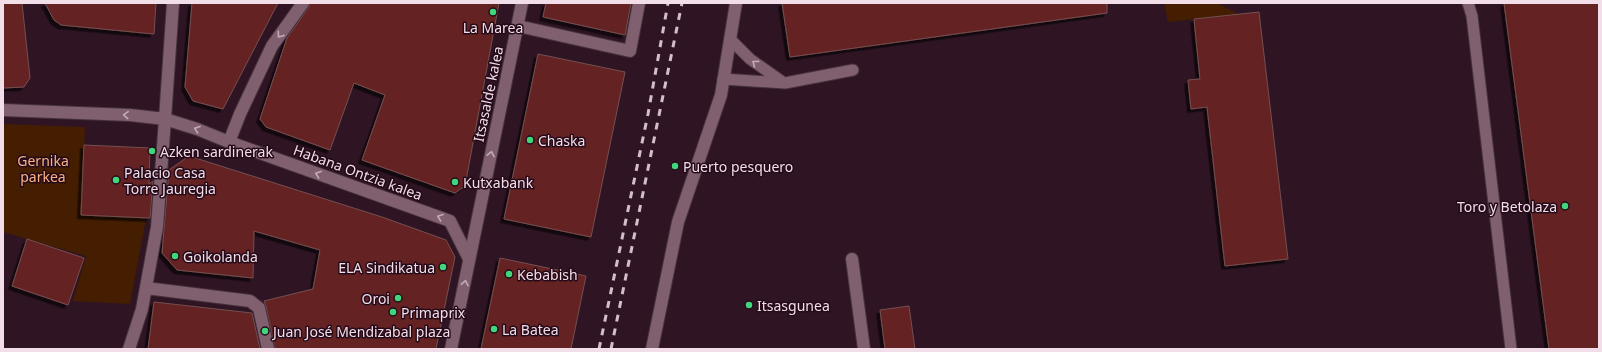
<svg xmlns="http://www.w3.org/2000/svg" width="1602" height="352" font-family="'Noto Sans',sans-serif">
<defs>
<filter id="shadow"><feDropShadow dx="-3.5" dy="3.5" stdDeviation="0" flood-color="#0009"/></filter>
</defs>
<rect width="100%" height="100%" fill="#2f1524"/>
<path fill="#451d00" d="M1164,3H1217L1238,14L1168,22Z
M3,124L85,127L81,211L146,219L130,304L73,301L86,256L3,232Z"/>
<path fill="#652024" stroke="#745050" filter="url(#shadow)" d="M3,3H22L30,78L24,87L3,88Z
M45,3H156L154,34L61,25L54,20Z
M192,3H278L223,109L193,101L185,87Z
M310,3H499L465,186L455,193L362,160L385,95L354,83L330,150L266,127L260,119L287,38L309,7Z
M546,3H631L625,35L543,17Z
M782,3H1107V13L790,57Z
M1504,3H1599V349H1549Z
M1259,12L1288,259L1225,266L1207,107L1191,109L1188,80L1200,79L1194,19Z
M538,54L625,72L591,237L504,219Z
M84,145L150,148L149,184L153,181L150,218L81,215Z
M189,156L382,217L446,240L455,257L436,349H275L266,306L264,301L313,289L320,250L254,231L253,278L177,270L162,253L169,170Z
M27,239L84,258L68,305L12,286Z
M500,258L586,276L571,349H481Z
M154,302L252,313L260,349H148Z
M909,306L915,349H885L880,310Z"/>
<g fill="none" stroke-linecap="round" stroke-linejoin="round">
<defs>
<path id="lane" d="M1468,3L1472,16L1511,349
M730,39L750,59L784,83
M723,79L785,83L853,70"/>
<path id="street" d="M518,26L630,51L639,3
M229,142L240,114L272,46L303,3
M852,259L864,349
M146,288L250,301L259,308L268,349
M129,349L142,309L157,227L165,119L197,129L229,142L450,221L469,259
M652,349L678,222L721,95L736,3"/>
<path id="secondary" d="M3,110L130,115L165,119L173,3
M451,349L522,3"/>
</defs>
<use href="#lane" stroke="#46323d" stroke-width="13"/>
<use href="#street" stroke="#46323d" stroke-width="14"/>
<use href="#secondary" stroke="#46323d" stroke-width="14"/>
<use href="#lane" stroke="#805f6f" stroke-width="11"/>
<use href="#street" stroke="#805f6f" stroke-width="12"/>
<use href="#secondary" stroke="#805f6f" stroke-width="12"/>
<path stroke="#d3bec9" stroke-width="3" stroke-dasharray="7 7" stroke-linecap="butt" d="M599,349L648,114L668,3
M611,349L682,3"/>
</g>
<defs><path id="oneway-chevron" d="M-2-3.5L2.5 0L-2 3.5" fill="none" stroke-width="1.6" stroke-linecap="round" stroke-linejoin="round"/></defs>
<g stroke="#c4abb8">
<use href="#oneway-chevron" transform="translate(280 35) rotate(126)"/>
<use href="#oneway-chevron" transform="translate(755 63) rotate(-143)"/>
<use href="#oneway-chevron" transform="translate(126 115) rotate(-177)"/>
<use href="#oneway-chevron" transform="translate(197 129) rotate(-160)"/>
<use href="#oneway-chevron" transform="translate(491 154) rotate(-78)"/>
<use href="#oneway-chevron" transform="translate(318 174) rotate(-160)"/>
<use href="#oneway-chevron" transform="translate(440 217) rotate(-160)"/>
<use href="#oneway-chevron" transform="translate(465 283) rotate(-79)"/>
</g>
<g fill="#40d77c" stroke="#250b1a" stroke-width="1.5">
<circle cx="493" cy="12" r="4"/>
<circle cx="530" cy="140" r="4"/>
<circle cx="152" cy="151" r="4"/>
<circle cx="675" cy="166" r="4"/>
<circle cx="116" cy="180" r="4"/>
<circle cx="455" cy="182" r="4"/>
<circle cx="1565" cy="206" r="4"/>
<circle cx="175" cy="256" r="4"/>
<circle cx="443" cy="267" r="4"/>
<circle cx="509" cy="274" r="4"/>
<circle cx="398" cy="298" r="4"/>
<circle cx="749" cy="305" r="4"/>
<circle cx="393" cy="312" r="4"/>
<circle cx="494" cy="329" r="4"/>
<circle cx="265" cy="331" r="4"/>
</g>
<g text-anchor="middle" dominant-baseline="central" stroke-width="3" stroke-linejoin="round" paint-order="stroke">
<g font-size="14" fill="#f2dee8" stroke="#250b1a" text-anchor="start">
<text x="493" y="27" text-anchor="middle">La Marea</text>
<text x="538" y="140">Chaska</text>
<text x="160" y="151">Azken sardinerak</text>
<text x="683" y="166">Puerto pesquero</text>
<text x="124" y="172">Palacio Casa<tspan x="124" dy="16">Torre Jauregia</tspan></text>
<text x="463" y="182">Kutxabank</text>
<text x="1557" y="206" text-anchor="end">Toro y Betolaza</text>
<text x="183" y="256">Goikolanda</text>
<text x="435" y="267" text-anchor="end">ELA Sindikatua</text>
<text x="517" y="274">Kebabish</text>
<text x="390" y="298" text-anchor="end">Oroi</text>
<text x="757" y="305">Itsasgunea</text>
<text x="401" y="312">Primaprix</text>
<text x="502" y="329">La Batea</text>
<text x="273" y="331">Juan José Mendizabal plaza</text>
</g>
<g font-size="14" fill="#f2dee8" stroke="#250b1a">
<text transform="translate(488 94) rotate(-78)">Itsasalde kalea</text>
<text transform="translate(358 172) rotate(20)">Habana Ontzia kalea</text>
</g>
<g font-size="14" fill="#fab284" stroke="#250b1a">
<text x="43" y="160">Gernika<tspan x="43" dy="16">parkea</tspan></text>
</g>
</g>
<rect width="1602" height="352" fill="none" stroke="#f2dee8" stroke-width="8"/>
</svg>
